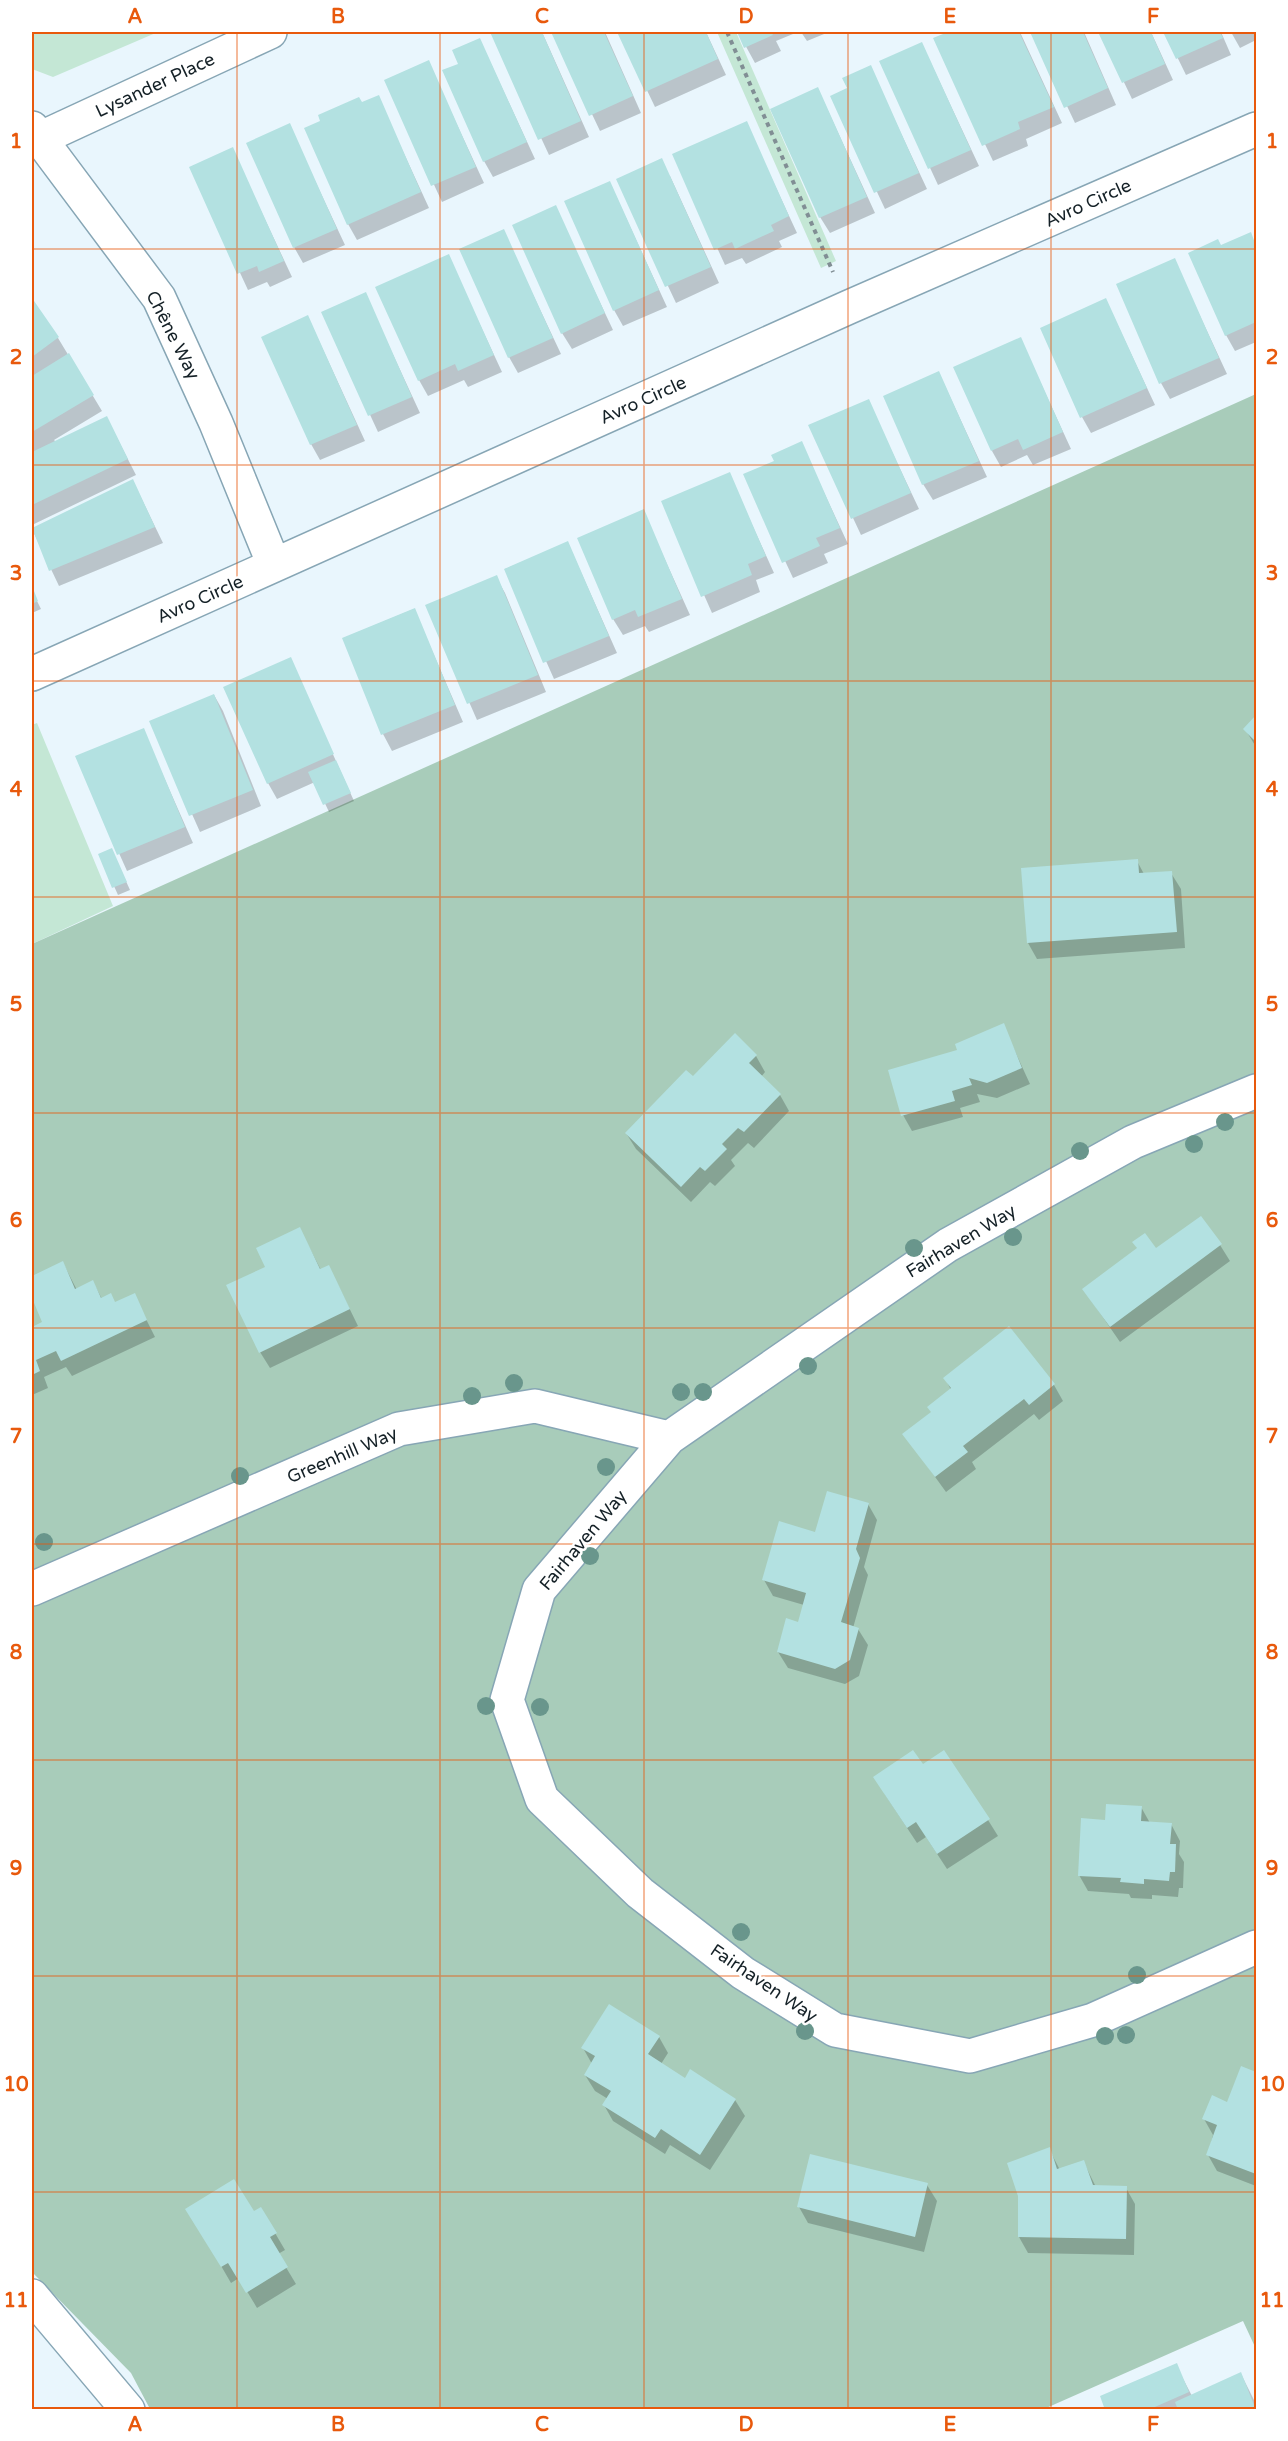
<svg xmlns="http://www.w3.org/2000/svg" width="1288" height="2441" font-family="'Varela Round',sans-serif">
<rect width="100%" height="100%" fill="#e9f6fd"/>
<path fill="#c4e7d5" d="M32,32H158L53,77L32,69Z
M717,32H736L836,261L821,268Z
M37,723L113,906L32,944V725Z"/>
<path fill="#a8ccba" d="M1256,394V2349L1243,2321L1044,2409H150L131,2373L32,2272V944Z"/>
<path fill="#0003" d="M492,32H542L589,137L549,155Z
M553,32H605L641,113L600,131Z
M619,32H706L726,75L655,107Z
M738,32H792L793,34L776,41L781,51L755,63Z
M801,32H829L807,41Z
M952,32H1020L1062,123L1026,139L1028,146L993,161L935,39Z
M1032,32H1084L1116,105L1075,123Z
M1100,32H1151L1173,80L1132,99Z
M1165,32H1221L1231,55L1186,75Z
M1231,32H1256V40L1240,48Z
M480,40L535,159L493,177L484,161L460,64Z
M922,44L979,166L938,185L881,62Z
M428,62L484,183L442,202L386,81Z
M870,67L927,189L885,209L832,96L849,89Z
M818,89L875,213L830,233L820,217Z
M378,97L429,208L357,240L348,224L322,122Z
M746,123L797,233L779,241L782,247L746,264L742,258L725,265L674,154Z
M289,125L345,245L303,263L294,247Z
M232,149L292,277L270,287L267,282L248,290L191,167Z
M670,176L719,283L676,303L618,180Z
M610,183L667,307L623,326L614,310Z
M555,207L613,330L572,349L562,333Z
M503,231L561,354L518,373L509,357Z
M1250,234L1256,245V342L1235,351L1226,335Z
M448,256L502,372L468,387L464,380L428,396L419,380Z
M1174,260L1227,374L1170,399L1161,383Z
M365,294L420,413L378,432L323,313Z
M1106,300L1155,405L1091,433L1082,417Z
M32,301L58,338L102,411L54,440L56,442L115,434L136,475L32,525Z
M308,317L365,441L320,460L311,444Z
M1020,338L1071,449L1033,465L1027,455L1001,467L992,451Z
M939,373L987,477L933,500L923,484Z
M868,401L919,509L861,535L810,426Z
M801,443L848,544L824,554L828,563L793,578L745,475L776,462Z
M729,474L774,573L756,580L760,592L712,613L663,502Z
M133,481L163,543L59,586L32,529Z
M643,511L690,615L649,632L645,626L623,635L613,619Z
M568,543L617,653L554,679L505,569Z
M496,577L505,593L546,692L477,720L427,606Z
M32,591L41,609L32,613Z
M414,609L463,722L392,751L383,734L344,638Z
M290,659L354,801L329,812L315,782L277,799L268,783Z
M214,695L223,711L261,806L200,832L151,722Z
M1256,717V747L1245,729Z
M143,730L193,843L127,871L76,757Z
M112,850L130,890L118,895L100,855Z
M1137,861L1144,874L1171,873L1181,889L1185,948L1037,959L1028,943Z
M1003,1025L1030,1084L997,1098L977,1094L980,1102L960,1108L963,1117L912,1131L903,1115L958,1051Z
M735,1036L756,1056L765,1072L761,1077L780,1095L789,1111L754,1148L748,1143L731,1160L735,1166L715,1186L710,1182L691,1202L636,1149L626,1133L693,1079Z
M299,1228L321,1270L337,1283L358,1326L270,1368L260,1352L267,1268Z
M1134,1243L1156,1250L1220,1245L1230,1261L1120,1342L1084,1290L1138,1249Z
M63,1263L77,1290L93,1282L102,1299L115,1303L134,1295L155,1337L72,1376L66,1367L44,1377L48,1388L32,1395V1329L44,1323L32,1295V1278Z
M1009,1328L1054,1385L1063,1401L1039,1420L1034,1414L972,1462L976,1469L946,1492L904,1434L932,1412L951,1390L945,1378Z
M868,1504L877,1520L864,1567L868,1575L853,1628L858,1629L868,1645L859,1676L845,1684L788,1668L778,1652L799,1624L804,1605L773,1596L764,1580L816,1533Z
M922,1766L988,1820L998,1836L947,1869L926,1837L917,1843L884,1793Z
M1141,1807L1150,1823L1171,1824L1180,1841L1179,1854L1184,1862L1183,1888H1179L1178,1897L1152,1895V1899L1131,1898L1129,1894L1088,1891L1079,1875L1107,1821Z
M659,2037L668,2053L661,2064L685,2080L735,2100L745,2116L710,2170L670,2145L665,2154L613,2121L604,2105L608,2099L595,2091L585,2075L592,2064L583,2048Z
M1242,2068L1256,2074V2186L1217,2171L1208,2155L1213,2135L1204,2119L1228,2103Z
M1049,2149L1060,2170L1083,2161L1096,2187L1126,2188L1135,2204L1134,2255L1028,2253L1019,2237Z
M927,2185L937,2201L924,2252L808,2223L799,2207Z
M188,2209L254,2213L261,2209L285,2250L278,2254L296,2284L257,2308L239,2278L231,2283Z
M1176,2365L1192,2396L1241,2374L1256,2404V2410H1107Z"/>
<path fill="#b3e1e1" d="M490,32H542L581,121L538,140Z
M551,32H604L633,96L589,116Z
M617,32H706L718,59L645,92Z
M737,32H771L773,35L744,48Z
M948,32H1019L1054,107L1018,122L1020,129L982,146L933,38Z
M1030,32H1083L1108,88L1064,108Z
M1098,32H1151L1165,64L1122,83Z
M1163,32H1220L1223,38L1176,59Z
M480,38L527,142L483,162L442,70L458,64L452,50Z
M922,42L971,150L928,169L879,61Z
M429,60L476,167L431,186L384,80Z
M871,65L919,173L874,193L830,96L847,88L842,78Z
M818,87L867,197L819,218L770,109Z
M379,95L421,192L347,225L304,128L320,121L318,115L359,97L362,102Z
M747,121L789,216L771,225L774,231L735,249L732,242L714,250L672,154Z
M290,123L337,229L293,248L246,143Z
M233,147L284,261L259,272L257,266L237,274L189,167Z
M662,158L711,267L665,287L616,179Z
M610,181L659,290L613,311L564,201Z
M556,205L605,313L561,334L512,225Z
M504,229L553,338L508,358L459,249Z
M1251,232L1256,246V322L1225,336L1188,253L1218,239L1221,245Z
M449,254L494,355L458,371L455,364L418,381L375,287Z
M1175,258L1219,358L1159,384L1116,284Z
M366,292L412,397L368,416L321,312Z
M32,298L59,337L32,357Z
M1106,298L1147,388L1080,418L1040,328Z
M308,315L357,425L310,445L261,337Z
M1021,337L1063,432L1023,450L1018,439L991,451L953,367Z
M69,353L94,395L32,432V376Z
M939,371L979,461L922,485L883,396Z
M869,399L911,493L851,519L808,425Z
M107,416L128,459L32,505V452Z
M802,441L840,528L816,538L820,546L782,563L743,474L774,461L771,455Z
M730,472L766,556L748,564L752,575L701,597L661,501Z
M133,479L155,527L49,571L32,528Z
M644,509L682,599L638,617L635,610L612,620L577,538Z
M568,541L609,636L543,663L504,569Z
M497,575L538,675L467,704L425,605Z
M32,586L38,601L32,604Z
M415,608L455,705L381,735L342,638Z
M291,657L334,754L267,784L223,687Z
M214,694L253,790L189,816L149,721Z
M1256,715V742L1243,729Z
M144,728L185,827L117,855L75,756Z
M336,760L351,793L323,805L308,772Z
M112,848L127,882L112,888L98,854Z
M1138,859L1139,873L1172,871L1177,932L1027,943L1021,868Z
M1004,1023L1022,1068L987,1083L969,1078L972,1085L952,1091L955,1101L901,1116L888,1070L957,1050L955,1044Z
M735,1033L757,1055L749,1063L781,1094L744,1132L738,1128L722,1144L727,1149L705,1171L700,1167L681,1187L625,1133L686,1070L693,1076Z
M1201,1216L1222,1244L1110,1327L1082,1289L1137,1248L1132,1242L1145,1233L1156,1248Z
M300,1227L320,1269L329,1265L350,1309L259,1353L226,1285L265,1267L256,1248Z
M63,1261L75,1289L93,1280L101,1298L111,1293L115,1302L135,1293L147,1320L61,1361L56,1351L36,1360L40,1371L32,1375V1327L42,1322L32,1298V1276Z
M1009,1326L1055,1384L1029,1405L1024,1399L963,1446L968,1452L935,1477L902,1434L931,1412L927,1407L951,1388L943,1378Z
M827,1491L869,1503L856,1549L860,1558L841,1622L859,1628L850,1660L835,1669L777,1652L786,1618L798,1622L806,1593L762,1580L779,1521L815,1532Z
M913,1750L923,1764L944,1750L990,1819L937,1854L916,1822L907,1828L873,1777Z
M1106,1804L1142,1806L1141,1821L1172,1823L1170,1844H1176L1175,1872H1170L1169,1881L1144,1879V1884L1120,1882L1121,1878L1078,1876L1081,1818L1105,1820Z
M609,2004L660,2036L648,2054L685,2078L690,2069L736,2099L700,2155L661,2129L655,2138L602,2105L611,2091L584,2075L595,2056L581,2048Z
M1241,2066L1256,2072V2174L1206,2155L1217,2125L1202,2119L1212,2095L1227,2102Z
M1050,2147L1057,2169L1084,2160L1093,2185L1127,2186L1126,2239L1018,2237V2196L1007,2163Z
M810,2154L928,2183L915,2237L797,2207Z
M234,2179L254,2211L261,2207L277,2233L270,2237L288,2267L246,2293L228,2263L221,2267L185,2209Z
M1177,2363L1189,2392L1148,2410H1105L1100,2396Z
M1241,2372L1256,2410H1178L1175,2402Z"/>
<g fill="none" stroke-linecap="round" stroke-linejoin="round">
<defs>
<path id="minor" d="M32,128L159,298L216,423L274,565
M39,139L270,32
M32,674L849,307L1256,129
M1256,1091L1133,1142L948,1245L669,1438L539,1590L507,1700L542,1799L640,1893L743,1973L835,2030L970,2056L1093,2020L1256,1947
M32,1589L399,1429L535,1406L669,1438
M32,2296L128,2410"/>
</defs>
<use href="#minor" stroke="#87a6b5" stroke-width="36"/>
<path stroke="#818e94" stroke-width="4" stroke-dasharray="4.5 4.5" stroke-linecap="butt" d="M727,32L833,272"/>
<use href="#minor" stroke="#fff" stroke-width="33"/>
</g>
<g fill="#69968c">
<circle cx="1225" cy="1122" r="9"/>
<circle cx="1194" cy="1144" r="9"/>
<circle cx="1080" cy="1151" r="9"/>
<circle cx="1013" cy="1237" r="9"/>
<circle cx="914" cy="1248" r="9"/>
<circle cx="808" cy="1366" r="9"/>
<circle cx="514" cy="1383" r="9"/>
<circle cx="681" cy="1392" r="9"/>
<circle cx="703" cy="1392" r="9"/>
<circle cx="472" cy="1396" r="9"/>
<circle cx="606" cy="1467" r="9"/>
<circle cx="240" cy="1476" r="9"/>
<circle cx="44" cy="1542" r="9"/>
<circle cx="590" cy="1556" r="9"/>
<circle cx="486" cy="1706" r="9"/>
<circle cx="540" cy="1707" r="9"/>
<circle cx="741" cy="1932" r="9"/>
<circle cx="1137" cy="1975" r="9"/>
<circle cx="805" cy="2031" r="9"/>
<circle cx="1126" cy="2035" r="9"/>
<circle cx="1105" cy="2036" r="9"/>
</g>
<path fill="none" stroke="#e8590c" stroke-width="1.5" stroke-opacity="0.55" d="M237,32V2410M440,32V2410M644,32V2410M848,32V2410M1051,32V2410M32,249H1256M32,465H1256M32,681H1256M32,897H1256M32,1113H1256M32,1328H1256M32,1544H1256M32,1760H1256M32,1976H1256M32,2192H1256"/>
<g text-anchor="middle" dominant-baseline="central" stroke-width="5" stroke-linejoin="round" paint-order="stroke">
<g font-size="18" fill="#152127" stroke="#fff">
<text transform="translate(155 85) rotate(-25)">Lysander Place</text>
<text transform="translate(1088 203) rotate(-24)">Avro Circle</text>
<text transform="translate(173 335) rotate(63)">Chêne Way</text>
<text transform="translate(643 400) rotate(-24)">Avro Circle</text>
<text transform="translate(200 599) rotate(-24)">Avro Circle</text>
<text transform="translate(961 1241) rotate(-31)">Fairhaven Way</text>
<text transform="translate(342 1455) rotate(-23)">Greenhill Way</text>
<text transform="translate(583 1540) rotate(-50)">Fairhaven Way</text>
<text transform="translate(764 1983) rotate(34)">Fairhaven Way</text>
</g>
</g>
<rect width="1288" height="2441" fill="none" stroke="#ffffff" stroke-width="66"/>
<rect x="33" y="33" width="1222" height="2375" fill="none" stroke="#e8590c" stroke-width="2"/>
<g font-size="20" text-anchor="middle" font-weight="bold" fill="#e8590c">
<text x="135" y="23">A</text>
<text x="338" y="23">B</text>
<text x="542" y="23">C</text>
<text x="746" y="23">D</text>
<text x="950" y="23">E</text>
<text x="1153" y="23">F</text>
<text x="16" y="148">1</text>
<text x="1272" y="148">1</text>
<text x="16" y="364">2</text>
<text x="1272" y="364">2</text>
<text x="16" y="580">3</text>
<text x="1272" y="580">3</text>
<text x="16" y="796">4</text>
<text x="1272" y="796">4</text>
<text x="16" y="1011">5</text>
<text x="1272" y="1011">5</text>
<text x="16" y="1227">6</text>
<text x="1272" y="1227">6</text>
<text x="16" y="1443">7</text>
<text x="1272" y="1443">7</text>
<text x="16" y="1659">8</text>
<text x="1272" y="1659">8</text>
<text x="16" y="1875">9</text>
<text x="1272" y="1875">9</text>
<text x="16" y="2091">10</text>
<text x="1272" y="2091">10</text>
<text x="16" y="2307">11</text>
<text x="1272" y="2307">11</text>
<text x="135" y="2431">A</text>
<text x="338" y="2431">B</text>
<text x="542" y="2431">C</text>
<text x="746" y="2431">D</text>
<text x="950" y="2431">E</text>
<text x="1153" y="2431">F</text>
</g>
</svg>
